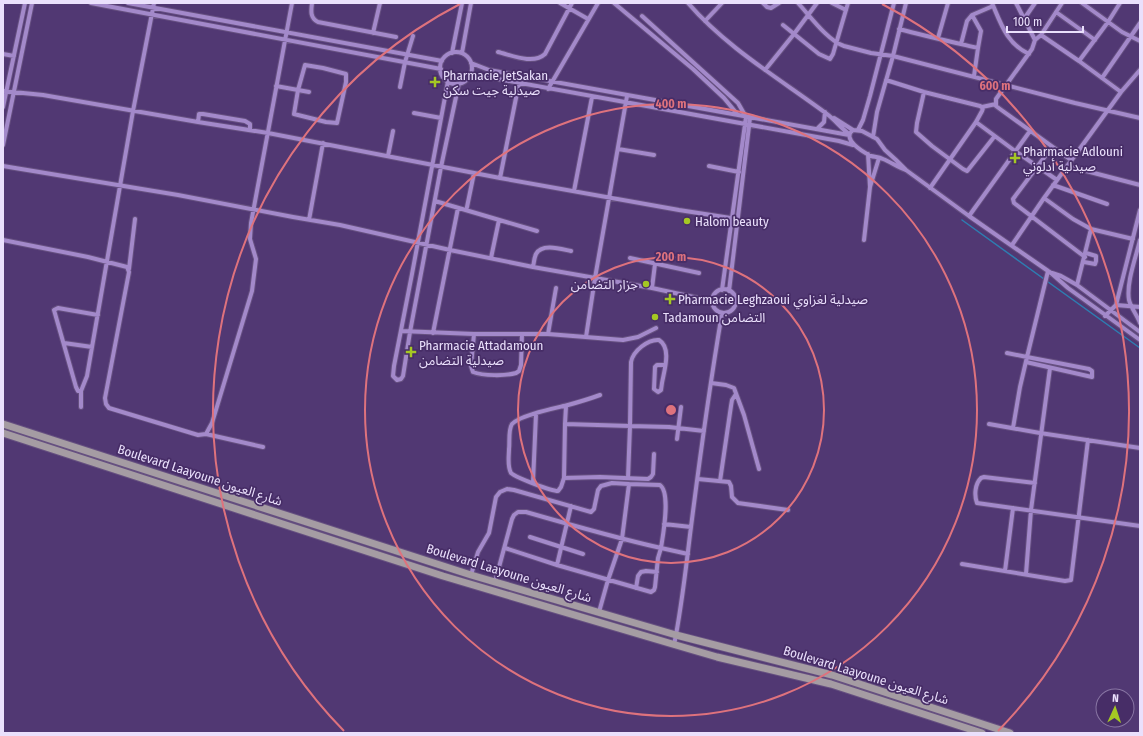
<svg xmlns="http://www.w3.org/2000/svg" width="1143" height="736" font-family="'Fira Sans Condensed','Noto Sans Arabic',sans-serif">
<rect width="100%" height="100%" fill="#513873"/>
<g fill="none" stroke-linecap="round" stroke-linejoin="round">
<path stroke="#2e7db1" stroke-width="1.5" d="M962,220L1140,348"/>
<defs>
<path id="street" d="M91,3L441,69
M128,3L442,61
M312,3C311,11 310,18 318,22L396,37
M560,3L588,19
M614,3L693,69L724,98L738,115
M688,3C727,48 780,79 827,114C835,120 841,128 849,134
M763,3L767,7L771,8L779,3
M798,3C810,16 828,41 844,46L871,53L893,56L1075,103L1140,118
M832,3L846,10
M992,3C1001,24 1007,44 1029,54
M1016,3L1035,40
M1082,3L1122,32L1140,41
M1056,12L1095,40
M972,15L993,6
M642,16L738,103L746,117L722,290
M1024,19L1035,3
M705,21L722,3
M783,25L819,54L830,59L833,54L848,3
M899,29C925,36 952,42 978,48L981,31L972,15L967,21L961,44
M373,33L380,3
M1041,35L1062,3
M938,38L948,3
M498,52C511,55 533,65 545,54L572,3
M440 68a16 16 0 1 1 32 0a16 16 0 1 1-32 0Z
M452,53L462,3
M462,53L471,3
M3,54L14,56
M471,63L489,70L849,135
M305,65L323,68L346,74V82L337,123L326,122L294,114L298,90Z
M765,70L794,34L817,3
M974,76L978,48
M469,78L478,76L487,77L839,141L853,145
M1102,78L1140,23
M886,80L924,92L980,106L983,108L982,111L976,122L930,188
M448,81L412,274L394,366L393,376L397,380L401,379L403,376L410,332L441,167L459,83
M276,86L309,92
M400,87L405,62L413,36
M548,89L598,3
M3,91L43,95L198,122
M924,92L917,123L916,132L932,146L963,169L967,171L968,170L994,137
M1121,92L1140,70
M3,107L25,3
M982,107L996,104
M414,113L441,118
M834,118L853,130
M976,122L1015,151L1057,180
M817,129L824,122L825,112
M250,130V124L245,121L203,114H199L198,122L268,133L500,178L679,210L737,219
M858,130L863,120L870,96L894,3
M873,137L877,112L893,56L906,3
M3,145L32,3
M1052,147L1013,199L1014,203L1085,257
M618,149L654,155
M388,156L393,131
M1071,160L1000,109L996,106V99L1032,49L1035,40L1041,35L1079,61
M3,166L178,195L293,217L340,225L450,250L533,267L652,288L712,301
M709,166L739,172
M1067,166L1140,185
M906,170C897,167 891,162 883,159C879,157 875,157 871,156C863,152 841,139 853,130L862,131L877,139L885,150L896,160L906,170L969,216L1051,273L1068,288L1140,340
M500,178L519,83
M1053,185L1107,204
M870,187L879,158
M574,191L592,97
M1044,198L1073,219L1091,229L1133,239
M435,201L537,231
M467,207L474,173
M969,216L1030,131
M309,220L323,143
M3,240L88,257L127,267L129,272L105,398L106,404L109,408L198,435L206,434L212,423L252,291L256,259L250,239L251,223L292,3
M864,240L870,187L868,154
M1140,240C1136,257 1126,283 1129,300C1131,308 1137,315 1140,323
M1012,245L1044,198L1121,92L1079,61L1108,22L1120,3
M491,258L499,220
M630,258L699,273
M1084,262L1095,264L1096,261V256L1086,253
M533,267C534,263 534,258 536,254C542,243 561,249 571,251
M129,269L135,219
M1052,273L1061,276L1077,285L1140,332
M1077,285L1091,229
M652,288L655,264
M712 301a12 12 0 1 1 24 0a12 12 0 1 1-24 0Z
M729,291L750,118
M1116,305L1140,307
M1105,316L1116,305L1140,210
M401,331L474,334H548L623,340L638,337L656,328
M433,333L458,208
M474,334L471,366L473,372C483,376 506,376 516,373L519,371L521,365L522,334
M548,334L556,288
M586,337L595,278L627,96
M64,343L92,347
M1007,353L1027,357L1020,387L1013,428
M1026,362L1092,377V371L1089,369L1027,357L1048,271
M711,383L726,385L734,388L744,415L759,469
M81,391H78L76,387L54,310L58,308L98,315
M600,395C589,399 579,402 568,405C556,408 520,415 512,424C508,430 510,442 509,449C509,456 507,466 511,473C517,478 551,491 558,491L561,487L564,478L600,477L648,479L651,477L653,474L654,454
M566,406L565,424L630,426L631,362C633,351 648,339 659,340C672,348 664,371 662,383L661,390L658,392L654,389L655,367L657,365H665
M81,407V391L87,376L133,111L154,3
M989,424L1040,433L1140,448
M206,434L263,447
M677,439L681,407
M564,478L565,424
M628,478L630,426L669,427L704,431
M698,479L729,482L731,486L732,497L738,503L788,510
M720,481L731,406L732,400L736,394
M533,482L536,414
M1035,483L984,477L981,478C975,484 974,495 977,503L1140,526
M664,524L691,527
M530,537L583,554
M505,548L557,565L651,592L654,590L655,587L658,558L661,548L688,554
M962,564L1065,581L1071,580L1088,440
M557,565L571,506
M1005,571L1013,508
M1026,574L1031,510L1050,368
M471,575L478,552L489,533L496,497L500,492L507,489L514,490L591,512L594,509L598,490L601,486L612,483L629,484
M495,582L512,519L514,515L518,512H526C571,525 616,538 661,548C663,535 671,493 660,485L629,484L622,539L608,580L599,612
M636,588L638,576L641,572L646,571L657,572
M674,645C682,606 686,566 691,527C700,456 710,384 722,313"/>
<path id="secondary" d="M3,424L471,575L676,635L832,675L1010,733
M3,433L443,576L669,643L717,657L831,684L982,733"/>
</defs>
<use href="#street" stroke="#665080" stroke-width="6"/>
<use href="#secondary" stroke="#665080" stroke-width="9"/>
<use href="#street" stroke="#a389ca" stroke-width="4"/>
<use href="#secondary" stroke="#a59ca3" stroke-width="7"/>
</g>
<g fill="none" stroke="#de727d" stroke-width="2">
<circle cx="671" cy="410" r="153"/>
<circle cx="671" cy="410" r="306"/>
<path d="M344 731A458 458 0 0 1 460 4M882 4A458 458 0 0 1 998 731"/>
</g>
<g fill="#a5c823" stroke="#472d67" stroke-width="1.5">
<path d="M433 76h4v4h4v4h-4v4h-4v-4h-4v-4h4z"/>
<path d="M1013 152h4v4h4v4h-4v4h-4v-4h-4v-4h4z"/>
<circle cx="687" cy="221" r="4"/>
<circle cx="646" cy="284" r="4"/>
<path d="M668 293h4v4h4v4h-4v4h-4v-4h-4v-4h4z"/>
<circle cx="655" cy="317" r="4"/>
<path d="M409 346h4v4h4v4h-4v4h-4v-4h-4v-4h4z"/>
</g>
<g text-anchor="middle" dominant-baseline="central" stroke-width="3.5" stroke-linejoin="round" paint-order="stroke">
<g font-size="13" fill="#eae0fc" stroke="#472d67" text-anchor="start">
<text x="443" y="75">Pharmacie JetSakan<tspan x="443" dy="15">صيدلية جيت سكن</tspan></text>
<text x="1023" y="151">Pharmacie Adlouni<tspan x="1023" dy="15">صيدلية أدلوني</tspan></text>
<text x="695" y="221">Halom beauty</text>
<text x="638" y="284" text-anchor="end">جزار التضامن</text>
<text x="678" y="299">Pharmacie Leghzaoui صيدلية لغزاوي</text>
<text x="663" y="317">Tadamoun التضامن</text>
<text x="419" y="345">Pharmacie Attadamoun<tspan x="419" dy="15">صيدلية التضامن</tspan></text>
</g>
<g font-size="13" fill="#eae0fc" stroke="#472d67">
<text transform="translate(200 475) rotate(18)">Boulevard Laayoune شارع العيون</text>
<text transform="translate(509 573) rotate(17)">Boulevard Laayoune شارع العيون</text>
<text transform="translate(866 675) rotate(17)">Boulevard Laayoune شارع العيون</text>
</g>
</g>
<circle cx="671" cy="410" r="6" fill="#de727d" stroke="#472d67" stroke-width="2"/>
<g font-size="12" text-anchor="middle" font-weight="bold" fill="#de727d" stroke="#472d67" stroke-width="3.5" stroke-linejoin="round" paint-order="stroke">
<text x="995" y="90">600 m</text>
<text x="671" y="108">400 m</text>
<text x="671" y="261">200 m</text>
</g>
<rect width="1143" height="736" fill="none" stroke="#eae0fc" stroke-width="8"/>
<g transform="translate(1115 708) rotate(3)"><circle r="19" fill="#472d67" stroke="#8875a3"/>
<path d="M0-3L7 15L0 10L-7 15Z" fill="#a5c823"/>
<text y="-6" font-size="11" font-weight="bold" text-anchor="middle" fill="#eae0fc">N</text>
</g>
<path d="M1007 26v6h76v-6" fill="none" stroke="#eae0fc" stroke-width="2"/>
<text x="1013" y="26" font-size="12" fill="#eae0fc" stroke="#472d67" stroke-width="3" paint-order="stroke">100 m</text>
</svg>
